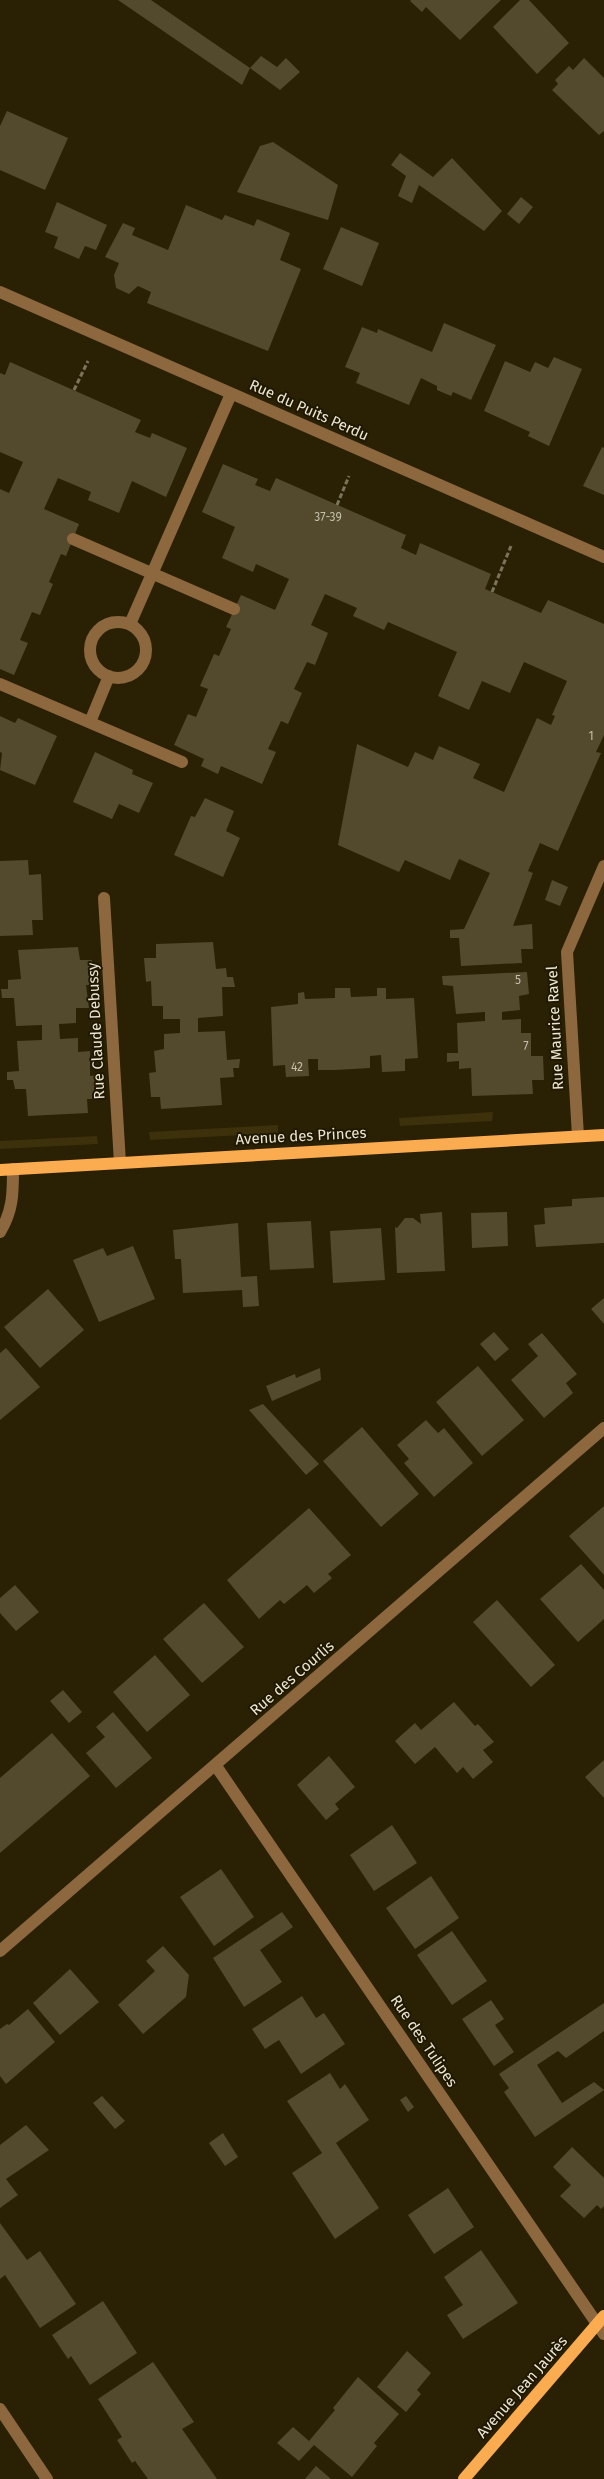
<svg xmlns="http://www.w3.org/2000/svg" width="604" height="2479" font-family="'Fira Sans',sans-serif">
<rect width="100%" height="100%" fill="#2a2105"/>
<path fill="#3d310b" d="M493,1112L492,1121L400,1126L399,1118Z
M278,1125V1133L150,1140L149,1132Z
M97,1136L98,1144L0,1149V1141Z"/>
<path fill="#53492d" d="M118,0H151L250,68L261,56L277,67L286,58L300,72L280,90L250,68L242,85Z
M411,0H501L460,40L426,7L422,12L410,1Z
M520,0H529L569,43L537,74L493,27Z
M584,58L604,78V131L599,135L552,90L558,84L555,80L569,66L573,70Z
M7,111L68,138L45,190L0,170V126Z
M273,142L338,185L328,220L237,192L260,146Z
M400,153L433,177L452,158L502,211L484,231L419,185L412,203L398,196L406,176L391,165Z
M521,197L533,207L519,224L507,214Z
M57,202L107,225L96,250L85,246L79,259L54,248L58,237L45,232Z
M186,205L222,220L225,215L254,226L257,219L290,233L280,260L301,269L268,351L147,303L151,292L138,286L129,294L116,288L114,275L119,263L105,257L123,223L135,228L132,235L168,250Z
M341,227L379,243L362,286L323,269Z
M444,323L496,345L471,400L453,392L451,396L437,390V386L421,378L409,405L356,383L360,373L345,367L362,327L377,333L378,329L432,352Z
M554,357L582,369L549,446L528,436L530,432L484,411L505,361L530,372L535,362L548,368Z
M10,362L141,420L135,432L150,438L152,433L187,448L166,497L132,481L119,513L88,500L91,492L58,478L44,509L79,524L66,556L61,554L49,582L53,584L40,615L32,612L20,640L28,643L14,675L0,669V489L9,493L23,462L0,452V373L5,375Z
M602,447L604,448V495L583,486Z
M223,464L258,479L255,485L270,491L276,478L406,535L401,548L416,555L420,543L491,574L485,589L541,613L548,600L604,624V735L596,752L601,753L558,851L540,843L528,871L533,873L513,926L532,924L533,949H521L522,963L461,966L459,938H450V930L464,929L490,873L459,859L450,880L405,860L399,872L338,845L357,744L408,767L415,752L433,760L439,746L480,764L473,778L504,792L537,718L551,725L555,716L552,715L567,681L524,662L510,693L482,681L469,710L438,696L457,652L388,622L384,630L353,616L357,608L325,594L311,625L328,633L315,665L307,662L294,689L302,693L288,724L281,721L268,749L276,752L262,784L221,766L218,774L201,766L204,759L174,745L188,714L196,717L208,689L200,686L214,654L219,656L231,629L226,627L241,595L275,610L289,579L256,564L253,572L222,558L235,527L202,512Z
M0,716L15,723L18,718L57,736L35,785L0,770L2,753L0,752Z
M95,752L133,770L132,774L153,783L139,813L119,804L112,819L73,802Z
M205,798L234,811L226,831L240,838L223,877L174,855L191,816L195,817Z
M28,860L29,875L41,874L43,920H32L33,935L0,936V861Z
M552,880L568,887L560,906L545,900Z
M213,942L216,969L226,968L227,977H233L235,987H222L223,1016L198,1018V1032L225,1031L227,1060L240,1059L239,1068H233L234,1077L220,1078L222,1105L161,1109L160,1097H151L149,1073L156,1072L154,1051L164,1049V1034L180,1033V1019H163V1006H152L151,981L146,982L144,958H156V944Z
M78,947L80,960H92L94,985H86L89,1008H76V1023L59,1024L60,1039L78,1038V1052L90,1051V1076L97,1075L99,1099H87L88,1113L28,1116L26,1089H15L13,1080H7V1072L19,1071L17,1041L42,1040V1025L16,1026L14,998H2L1,989H8V980L21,979L18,950Z
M527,972L529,994L519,996L520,1010L502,1012V1020L521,1019V1033H531V1056H543L544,1080H532L533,1094L472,1096L471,1068L459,1069V1061L447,1062V1053H458L457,1023L485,1021V1012L456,1014L453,986L443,985L442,976Z
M335,988H350L351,997L377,996V988H386V999L414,998L418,1058L405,1059V1071L382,1072L381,1055L370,1056V1068L335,1070H318V1059H308L309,1076L286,1077L285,1065L273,1066L271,1007L298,1004V993L304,992L305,999L335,998Z
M604,1197V1243L536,1247L534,1225L545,1224L544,1208L572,1206V1199Z
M442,1212L445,1271L397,1273L395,1227L397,1228L405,1218H413L421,1224L420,1214Z
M507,1212L508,1246L472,1248L471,1213Z
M311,1221L314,1268L270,1270L267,1223Z
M238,1223L241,1277L257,1276L259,1306L243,1307L242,1290L183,1293L181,1259H175L173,1230Z
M381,1228L385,1280L333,1283L330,1231Z
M133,1246L155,1299L99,1322L73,1260L103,1248L107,1256Z
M48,1289L84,1330L40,1368L4,1327Z
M604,1298V1324L591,1309Z
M494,1332L509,1349L495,1361L480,1344Z
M542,1333L577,1374L566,1383L573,1393L544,1418L511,1380L538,1356L528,1344Z
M6,1348L40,1387L0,1420V1353Z
M478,1366L524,1420L482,1456L436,1402Z
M320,1368L321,1380L272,1401L266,1386L295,1374L296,1378Z
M263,1404L319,1464L306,1475L249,1410Z
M426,1420L438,1433L444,1428L473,1463L434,1497L404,1463L409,1459L397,1445Z
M362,1427L419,1494L381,1527L323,1461Z
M604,1506V1575L569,1536Z
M309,1508L351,1555L328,1574L332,1578L314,1593L307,1585L284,1604L280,1600L259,1619L227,1580Z
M581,1564L604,1590V1619L578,1642L540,1599Z
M15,1585L39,1612L16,1631L0,1613V1598Z
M497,1600L555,1665L531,1687L473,1622Z
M204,1603L244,1647L202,1683L163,1639Z
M155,1655L190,1695L147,1732L113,1692Z
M63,1690L82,1712L69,1723L50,1701Z
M454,1702L475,1726L478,1724L494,1742L483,1750L493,1762L473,1779L463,1767L457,1773L435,1747L415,1764L395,1741L415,1723L421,1730Z
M113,1712L152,1758L116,1788L86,1753L105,1737L96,1727Z
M52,1733L90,1776L0,1853V1778Z
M329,1756L355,1787L335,1804L339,1809L326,1820L297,1785Z
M604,1760V1798L585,1777Z
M392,1825L417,1863L374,1891L350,1855Z
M221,1869L254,1917L214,1946L180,1897Z
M431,1876L459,1918L415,1949L386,1908Z
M282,1912L293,1927L260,1950L282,1982L244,2007L213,1958Z
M452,1931L487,1981L452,2005L417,1955Z
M163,1946L189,1975L186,1997L143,2034L118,2005L155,1971L146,1961Z
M70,1969L99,2002L60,2035L33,2003Z
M302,1996L316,2018L324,2013L345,2044L301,2074L279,2040L265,2049L252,2029Z
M491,2000L504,2019L495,2025L514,2052L494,2066L462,2019Z
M604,2003V2031L566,2058L558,2051L537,2065L562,2103L594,2082L604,2090L535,2137L504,2092L509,2088L499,2074Z
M28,2009L55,2042L6,2084L0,2076V2029L7,2024L9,2025Z
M330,2073L340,2089L345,2084L369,2120L336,2143L379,2208L335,2239L292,2173L322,2153L287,2101Z
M102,2096L125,2121L115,2129L93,2103Z
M406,2096L414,2107L408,2112L400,2100Z
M26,2125L49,2150L6,2179L18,2195L0,2208V2145Z
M223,2133L238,2157L225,2166L209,2143Z
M572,2147L604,2178V2206L601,2209L597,2205L584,2218L560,2196L571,2185L553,2167Z
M448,2188L474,2227L434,2254L408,2215Z
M0,2223L27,2260L40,2251L76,2304L40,2328L5,2275L0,2279Z
M481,2250L518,2303L463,2339L447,2315L463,2305L444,2277Z
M103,2301L137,2353L90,2385L71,2356L68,2359L52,2335Z
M407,2351L431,2373L417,2390L421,2394L406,2412L377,2387Z
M153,2362L194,2422L182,2429L217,2479H148L135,2461L132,2463L117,2440L122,2437L98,2399Z
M358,2377L399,2414L374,2443L377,2446L352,2477L314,2445L299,2461L277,2443L293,2427L309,2441L335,2410L333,2408Z
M316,2466L331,2479H305Z"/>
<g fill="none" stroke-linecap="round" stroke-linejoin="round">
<path stroke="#7b745c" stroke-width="3" stroke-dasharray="5 2.5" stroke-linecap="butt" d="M74,390L88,361
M337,505L349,476
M492,592L511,546"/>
<path stroke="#8d683f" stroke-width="12" d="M0,292L604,557
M73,539L234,609
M90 650a28 28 0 1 1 56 0a28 28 0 1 1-56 0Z
M130,624L231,394
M0,684L182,762
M90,722L109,676
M104,898L120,1163
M578,1136L567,952L604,866
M0,1232C13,1211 13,1193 13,1169
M216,1766L604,2334
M0,1951L604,1428
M0,2409L47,2479"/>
<path stroke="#fbac50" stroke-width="12" d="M0,1170L604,1135
M464,2479L604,2316"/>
</g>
<g text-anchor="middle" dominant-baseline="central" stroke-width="4" stroke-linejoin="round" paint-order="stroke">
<g font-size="12" fill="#c4beaa">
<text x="328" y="517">37-39</text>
<text x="591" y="736">1</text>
<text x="518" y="980">5</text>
<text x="526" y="1046">7</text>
<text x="297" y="1067">42</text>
</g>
<g font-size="15" fill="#eae5d4" stroke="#211800">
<text transform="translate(309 410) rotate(24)">Rue du Puits Perdu</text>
<text transform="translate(555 1028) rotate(-93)">Rue Maurice Ravel</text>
<text transform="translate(96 1031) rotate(-93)">Rue Claude Debussy</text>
<text transform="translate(301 1136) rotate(-3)">Avenue des Princes</text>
<text transform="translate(292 1678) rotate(-41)">Rue des Courlis</text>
<text transform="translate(424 2041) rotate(56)">Rue des Tulipes</text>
<text transform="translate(522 2387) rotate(-49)">Avenue Jean Jaurès</text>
</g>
</g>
</svg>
